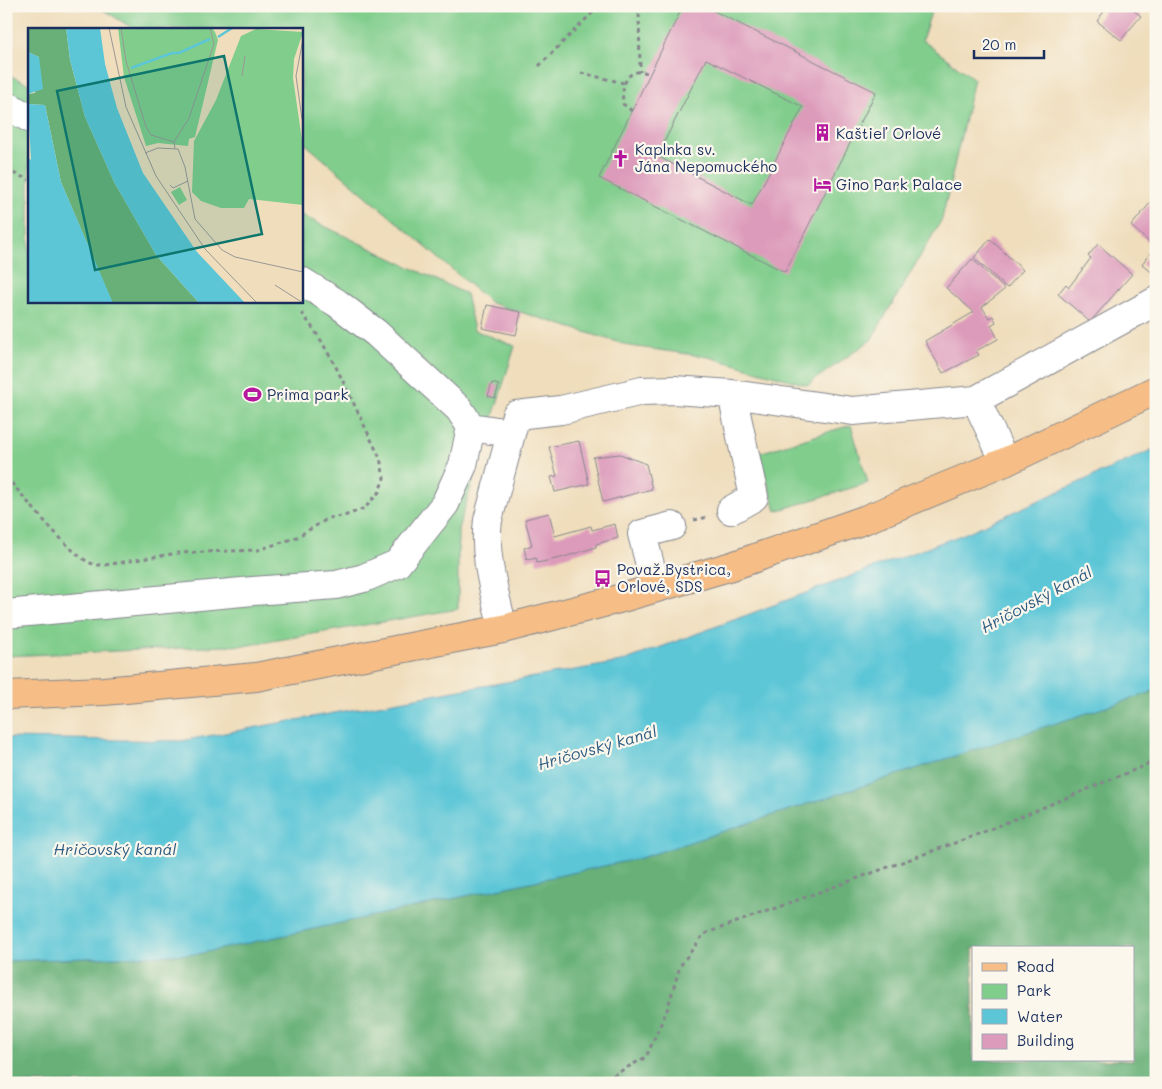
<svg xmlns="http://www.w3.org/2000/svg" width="1162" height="1089" font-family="Mali,sans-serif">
<rect width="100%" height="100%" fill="#fbf7ec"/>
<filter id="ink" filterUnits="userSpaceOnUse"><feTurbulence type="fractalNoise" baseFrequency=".02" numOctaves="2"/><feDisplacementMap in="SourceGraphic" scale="10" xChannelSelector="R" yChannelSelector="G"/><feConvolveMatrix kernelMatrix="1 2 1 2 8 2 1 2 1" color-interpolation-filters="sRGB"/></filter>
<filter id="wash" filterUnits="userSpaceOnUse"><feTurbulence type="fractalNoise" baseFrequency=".0096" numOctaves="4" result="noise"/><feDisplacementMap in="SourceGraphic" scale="20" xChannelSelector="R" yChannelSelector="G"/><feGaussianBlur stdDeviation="1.12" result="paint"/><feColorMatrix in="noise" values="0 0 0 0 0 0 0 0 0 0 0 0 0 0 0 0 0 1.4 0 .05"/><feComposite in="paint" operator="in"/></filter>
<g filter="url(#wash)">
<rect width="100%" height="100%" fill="#efddbb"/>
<path fill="#80cd8c" stroke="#4e7e75" d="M97,6H933L922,40L974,79L942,219L871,340L807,385L709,357L630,346L491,303L301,140V29H134Z
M6,74L29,84V301H301V215L466,294L474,330L515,346L458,529V609L249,645L6,656Z
M851,425L868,483L776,511L759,453Z"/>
<path fill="#68b078" stroke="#42706b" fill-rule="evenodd" d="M1156,689V1081L1146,1083H6V961L198,954L1149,693ZM973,948H1133V1060H973Z"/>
<path fill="#5cc6d7" stroke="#3c7a9a" d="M1156,448V689L1149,693L641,858L198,954L6,961V738L181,741L466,689L621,662L964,534Z"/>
<g id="blocks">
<path fill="#dd9bbb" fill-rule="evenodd" d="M683,6H704L876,92L785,272L599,178ZM706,59L803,107L752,205L657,156Z
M1108,6H1128L1141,16L1121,40L1097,21Z
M1156,196V246L1154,247L1131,226Z
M990,239L1023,270L1007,288L974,258Z
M1098,244L1132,274L1090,322L1058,294L1066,284L1069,287L1091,258L1088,256Z
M1150,253L1156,258V276L1142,264Z
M972,259L1005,289L982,307L989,318L993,316L996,322L991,325L998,339L976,351L979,355L943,373L925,341L974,312L946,288Z
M487,305L521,312L516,335L482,328Z
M492,383L499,385L495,398L488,396Z
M579,441L589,484L555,492L551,477L557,476L549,447Z
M620,454L646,464L652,489L603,502L593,457Z
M549,513L555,536L591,526L592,530L615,524L618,538L596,544V547L561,558L537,563L536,558L527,560L524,548L532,545L525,519Z"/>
</g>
</g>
<g filter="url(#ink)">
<use href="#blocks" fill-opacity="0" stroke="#85868c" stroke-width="1"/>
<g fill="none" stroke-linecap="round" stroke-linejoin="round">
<defs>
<path id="minor" d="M6,105L29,118
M301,281L337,303L376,333L459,409L471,427
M976,400L1005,462
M731,510L754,497L732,394
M656,588L642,534L672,526
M6,614L253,591L336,585L364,578L397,564L445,504L463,465L471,427L510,433
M503,629C495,593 483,557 488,520L516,415L561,410L642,391L674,390L732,394L853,411L976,400L1156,301"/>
<path id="major" d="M6,695L104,691L256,677L503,629L615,600L732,566L864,520L1005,462L1156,390"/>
</defs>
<use href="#minor" stroke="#85868c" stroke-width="30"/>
<use href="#major" stroke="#85868c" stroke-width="30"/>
<path stroke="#85868c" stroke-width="3" stroke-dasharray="4 4" stroke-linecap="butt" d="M639,6L640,72
M539,66L599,6
M581,73L624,83
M632,111L623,104C621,85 627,65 650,74
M6,170L29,180
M6,477C24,496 72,558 93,564C97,565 101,565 105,565L178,553L258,550L295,538L329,518L347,515L365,508L379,492L384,478L380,458L336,367L319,337L302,313
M694,520L708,517
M599,1083L646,1057L667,1010L680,966L704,934L971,837L1156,761"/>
<use href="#minor" stroke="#fff" stroke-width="28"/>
<use href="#major" stroke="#f6be86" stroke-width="28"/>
</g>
</g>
<defs>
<symbol id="building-bare" viewBox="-9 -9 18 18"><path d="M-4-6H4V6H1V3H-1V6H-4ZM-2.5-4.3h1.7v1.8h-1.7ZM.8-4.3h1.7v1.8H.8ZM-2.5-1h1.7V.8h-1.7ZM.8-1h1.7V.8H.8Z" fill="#b5179e" stroke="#fbf7ec" stroke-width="2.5" paint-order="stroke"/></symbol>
<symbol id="church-bare" viewBox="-9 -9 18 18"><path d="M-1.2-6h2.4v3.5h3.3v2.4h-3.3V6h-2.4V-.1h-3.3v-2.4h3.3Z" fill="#b5179e" stroke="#fbf7ec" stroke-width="2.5" paint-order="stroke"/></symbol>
<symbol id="hotel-bare" viewBox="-9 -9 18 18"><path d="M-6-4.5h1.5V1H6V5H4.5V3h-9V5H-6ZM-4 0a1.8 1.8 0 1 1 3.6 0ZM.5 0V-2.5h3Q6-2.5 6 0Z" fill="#b5179e" stroke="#fbf7ec" stroke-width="2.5" paint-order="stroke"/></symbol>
<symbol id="stadium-bare" viewBox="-9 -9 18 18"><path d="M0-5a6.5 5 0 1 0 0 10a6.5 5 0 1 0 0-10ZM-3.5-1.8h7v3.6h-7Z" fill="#b5179e" stroke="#fbf7ec" stroke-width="2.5" paint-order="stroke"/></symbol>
<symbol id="bus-bare" viewBox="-9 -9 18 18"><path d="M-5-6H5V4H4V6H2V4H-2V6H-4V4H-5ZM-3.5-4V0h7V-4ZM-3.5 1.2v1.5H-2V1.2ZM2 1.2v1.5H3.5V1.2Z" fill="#b5179e" stroke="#fbf7ec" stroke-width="2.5" paint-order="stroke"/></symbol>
</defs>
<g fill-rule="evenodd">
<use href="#building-bare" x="810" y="120" width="25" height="25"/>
<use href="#church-bare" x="608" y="146" width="25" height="25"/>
<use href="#hotel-bare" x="810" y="172" width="25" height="25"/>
<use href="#stadium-bare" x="240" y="382" width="25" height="25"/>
<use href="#bus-bare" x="590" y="566" width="25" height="25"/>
</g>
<g text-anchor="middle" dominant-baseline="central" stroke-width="4.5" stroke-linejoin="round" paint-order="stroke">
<g font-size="15" fill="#1b2f5e" stroke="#fbf7ec" text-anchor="start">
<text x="836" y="133">Kaštieľ Orlové</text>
<text x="635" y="149">Kaplnka sv.<tspan x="635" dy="17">Jána Nepomuckého</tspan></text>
<text x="836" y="184">Gino Park Palace</text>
<text x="267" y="394">Prima park</text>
<text x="617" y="569">Považ.Bystrica,<tspan x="617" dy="17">Orlové, SDS</tspan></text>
</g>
<g font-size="16" font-style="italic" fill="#2e5c82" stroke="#fbf7ec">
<text transform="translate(1036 599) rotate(-28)">Hričovský kanál</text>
<text transform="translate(597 747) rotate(-16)">Hričovský kanál</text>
<text x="115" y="848">Hričovský kanál</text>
</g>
</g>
<g transform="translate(28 28)">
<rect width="275" height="275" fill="#efddbb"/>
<path d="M90,0H184L187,4L190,12L167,109L161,111L160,118L130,115L118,118L96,49ZM228,1L275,4L266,31L265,50L275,119V177L221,171L216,180H193L173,173L164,164L166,113L188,72L213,8ZM152,159L159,172L151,177L143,164Z" fill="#80cd8c"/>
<path d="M0,0H38L42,32L57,89L86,154L128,227L171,275L84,274L33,154L17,77L0,76V66L7,65L11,29L0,24Z" fill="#68b078"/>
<path d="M38,0H72L77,36L89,80L115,145L169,224L217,275H171L128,227L86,154L57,89L42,32ZM0,24L11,29L15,61L0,66ZM0,76L17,77L33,154L85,275H0V130L3,132Z" fill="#5cc6d7"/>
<path fill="none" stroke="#5cc6d7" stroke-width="2.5" d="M190,9L204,0M103,40L144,25H151L182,11"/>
<path fill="none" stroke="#9a9796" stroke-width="1" d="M81,0L98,79L128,148L177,221L229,275M93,0L98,33L118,99L123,107L146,114L147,120M214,48L217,28M275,89V109M274,91L268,48L275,11M146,114L161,90L186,16L182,0M117,125L130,120L150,121L157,139L167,191L194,222L207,229L275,244M142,157L145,160L160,153M247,257L275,275"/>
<path fill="#0f766e" fill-opacity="0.15" stroke="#0f766e" stroke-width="2.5" d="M196,28L234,206L67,242L29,63Z"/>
<rect width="275" height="275" fill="none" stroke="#1b2f5e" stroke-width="2.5"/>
</g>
<rect width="1162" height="1089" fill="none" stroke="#fbf7ec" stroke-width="25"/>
<rect x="972" y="946" width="162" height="115" fill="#fbf7ec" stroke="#a1a7b3"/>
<rect x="982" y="963" width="25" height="8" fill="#f6be86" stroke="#a1a7b3"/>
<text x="1017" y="972" font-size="15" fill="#1b2f5e">Road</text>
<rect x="982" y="984" width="25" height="15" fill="#80cd8c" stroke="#a1a7b3"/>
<text x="1017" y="996" font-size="15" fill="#1b2f5e">Park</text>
<rect x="982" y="1009" width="25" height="15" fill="#5cc6d7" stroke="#a1a7b3"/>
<text x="1017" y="1022" font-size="15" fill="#1b2f5e">Water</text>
<rect x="982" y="1034" width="25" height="15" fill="#dd9bbb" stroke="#a1a7b3"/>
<text x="1017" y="1046" font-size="15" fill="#1b2f5e">Building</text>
<path d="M974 50v8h70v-8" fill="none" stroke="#1b2f5e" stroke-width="2.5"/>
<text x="982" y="50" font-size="15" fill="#1b2f5e" stroke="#fbf7ec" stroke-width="4" paint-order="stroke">20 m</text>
</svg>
